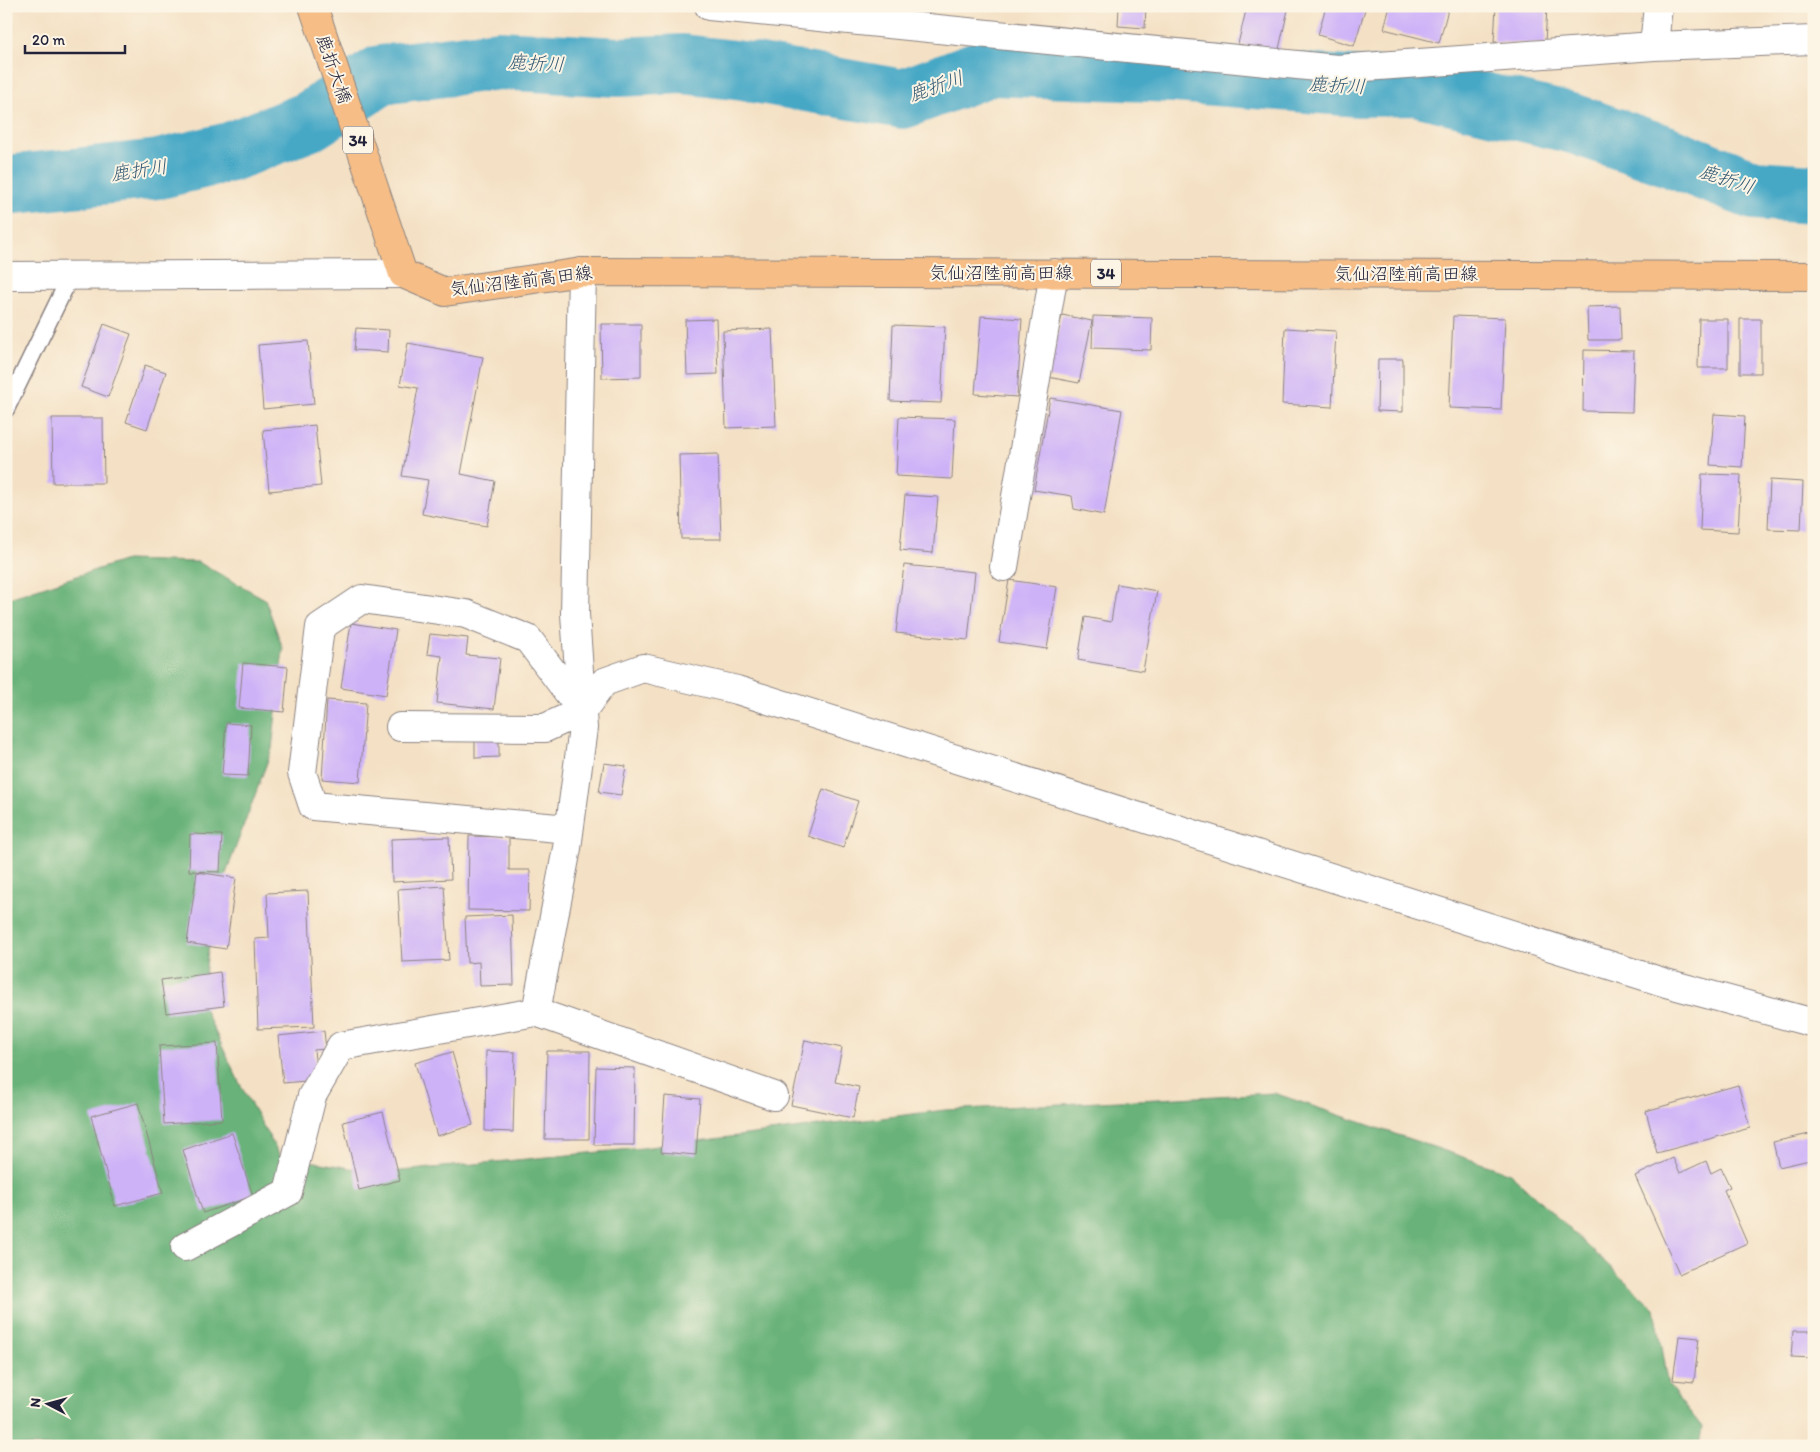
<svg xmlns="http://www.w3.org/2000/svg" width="1820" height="1452" font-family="Itim,'Klee One',sans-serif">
<rect width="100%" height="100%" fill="#fcf5e5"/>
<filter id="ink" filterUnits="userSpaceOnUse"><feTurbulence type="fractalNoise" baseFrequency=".02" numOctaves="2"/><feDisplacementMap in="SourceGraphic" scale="10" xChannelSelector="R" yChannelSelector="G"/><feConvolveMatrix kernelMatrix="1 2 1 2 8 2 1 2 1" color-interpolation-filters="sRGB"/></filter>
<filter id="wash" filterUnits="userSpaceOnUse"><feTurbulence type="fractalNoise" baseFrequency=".0096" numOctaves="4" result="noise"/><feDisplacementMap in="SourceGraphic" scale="20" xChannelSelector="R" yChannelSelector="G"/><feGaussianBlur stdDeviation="1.12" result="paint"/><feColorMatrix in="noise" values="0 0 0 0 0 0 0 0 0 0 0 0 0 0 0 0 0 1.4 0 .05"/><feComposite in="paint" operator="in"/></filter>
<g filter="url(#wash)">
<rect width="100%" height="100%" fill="#f4e1c5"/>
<path fill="#69b279" stroke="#466a5a" d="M126,560L198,562L265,599L283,649L272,749L221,887L207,957L202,1004L241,1086L280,1156L380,1173L642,1148L945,1110L1274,1093L1510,1173L1655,1309L1669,1386L1702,1427L1699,1446H6V599Z"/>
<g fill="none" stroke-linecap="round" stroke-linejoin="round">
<path stroke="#47a8c6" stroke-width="60" d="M6,185L159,169L230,152L310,121L381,75L499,60L618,67L683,64L743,71L903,99L991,66L1175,73L1359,87L1416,86L1574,124L1662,154L1754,190L1814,194"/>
</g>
<g id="blocks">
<path fill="#ceb2f8" d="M1119,6H1146L1145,28L1118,26Z
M1247,6H1269L1288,10L1278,53L1238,44Z
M1326,6H1366L1354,46L1318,35Z
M1390,6H1449L1439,43L1384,29Z
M1496,6H1547L1545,44L1494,42Z
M1620,306L1621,340H1588L1587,307Z
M1062,315L1092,321L1079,383L1048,377Z
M981,316L1022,319L1017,397L975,394Z
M1093,316L1152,318L1151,350L1092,348Z
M1453,316L1505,318L1501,410L1449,408Z
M716,319L718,374L687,375L685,320Z
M1699,319H1728V368H1698Z
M1740,319H1761V373H1740Z
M104,324L131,334L108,397L81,387Z
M601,324H641V377L602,378Z
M893,325L945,327L941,403L890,401Z
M356,328L389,330L388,352L354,350Z
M1285,328L1336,331L1332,407L1282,404Z
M772,329L776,426L726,428L723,331Z
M308,341L314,404L263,409L258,345Z
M408,343L483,357L461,474L495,481L487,526L422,514L428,480L402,476L418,388L400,385Z
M1584,350L1634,351L1632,412L1583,411Z
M1378,359H1403V412L1377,411Z
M145,365L166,372L147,429L126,422Z
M1050,398L1122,410L1104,515L1074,509L1072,496L1034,490Z
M1714,414L1745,416L1742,467L1710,465Z
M899,417L955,419L952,479L896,476Z
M52,418H103L104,483H53Z
M315,425L321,486L269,491L263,430Z
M718,454L721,539H681L679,455Z
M1702,474L1741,475L1738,532L1700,530Z
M1770,480L1803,482L1801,530L1768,529Z
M905,495L938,497L933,553L900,550Z
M904,565L975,572L968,640L896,633Z
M1009,580L1057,587L1047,649L999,642Z
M1117,584L1157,591L1143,671L1078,660L1085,617L1111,622Z
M351,623L396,630L386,695L341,688Z
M430,634L468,638L466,655L500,658L494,709L437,703L442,656L427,654Z
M243,663L288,667L284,712L239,708Z
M327,700L366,703L360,782L322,779Z
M226,723L251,725L248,776L222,775Z
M475,734H499V757L475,758Z
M604,763L626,766L621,795L599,792Z
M823,789L858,801L843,848L808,836Z
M190,834L222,835L220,872L189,871Z
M469,836L509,837V870H530L529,911L468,910Z
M449,837L451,879L392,882L391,839Z
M197,872L236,878L226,949L187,943Z
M444,886L449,960L402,962L398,889Z
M308,891L314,1027L258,1029L255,939L269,938L267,893Z
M512,915L514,985L480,986L479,962L467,963L465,917Z
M220,972L224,1006L166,1013L161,980Z
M324,1031L326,1049L314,1050L317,1080L283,1083L278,1036Z
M805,1040L842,1048L835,1082L859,1087L853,1118L791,1105Z
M217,1043L222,1120L164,1124L159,1046Z
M486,1051L515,1052L513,1132L485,1131Z
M547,1051H590L589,1139H545Z
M452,1052L473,1125L437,1136L415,1063Z
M596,1067L635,1068L634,1145H594Z
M1738,1085L1750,1128L1657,1153L1646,1111Z
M665,1096L700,1099L696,1155L661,1152Z
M138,1103L163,1193L115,1206L91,1116Z
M383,1112L400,1180L359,1190L343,1122Z
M232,1133L253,1196L203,1213L183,1150Z
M1814,1133V1159L1779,1167L1773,1142Z
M1673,1158L1680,1173L1706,1161L1711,1173L1721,1168L1730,1187L1724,1190L1747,1243L1679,1274L1635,1176Z
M1793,1331H1814V1358L1791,1357Z
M1679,1336L1699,1338L1694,1382L1673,1380Z"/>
</g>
</g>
<g filter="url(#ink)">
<use href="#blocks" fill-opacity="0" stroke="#8b8280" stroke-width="1"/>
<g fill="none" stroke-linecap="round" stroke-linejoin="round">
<defs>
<path id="lane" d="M6,409L70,277"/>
<path id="street" d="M709,6L1337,69L1654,46L1814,40
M1654,46L1658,6
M6,276L403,274
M1004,567L1054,273
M582,711L604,682L643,668L737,690L1666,983L1814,1023
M400,727L545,728L582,711L528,639L466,614L362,599L320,627L302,773L313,806L569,829
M536,1012L774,1096
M185,1247L288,1192L312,1096L341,1046L536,1012L567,848L583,728L575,614L582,272"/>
<path id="primary" d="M313,6L403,274L445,292L582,272L1814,276"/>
</defs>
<use href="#lane" stroke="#8b8280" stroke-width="19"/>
<use href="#street" stroke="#8b8280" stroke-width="30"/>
<use href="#primary" stroke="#8b8280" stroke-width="30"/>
<use href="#lane" stroke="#fff" stroke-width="16"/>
<use href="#street" stroke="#fff" stroke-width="28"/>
<use href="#primary" stroke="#f6be86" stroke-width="28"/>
</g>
</g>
<g text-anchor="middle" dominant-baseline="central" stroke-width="4" stroke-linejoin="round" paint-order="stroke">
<g fill="#fcf5e5" stroke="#63616e" stroke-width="1">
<rect x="343" y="126.5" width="30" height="27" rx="4"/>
<rect x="1091" y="259.5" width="30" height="27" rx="4"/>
</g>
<g font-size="16" font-weight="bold" fill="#22223b">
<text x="358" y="140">34</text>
<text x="1106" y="273">34</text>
</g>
<g font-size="18" fill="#22223b" stroke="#fcf5e5">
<text transform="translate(334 69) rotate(71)">鹿折大橋</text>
<text x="1001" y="273">気仙沼陸前高田線</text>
<text x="1406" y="274">気仙沼陸前高田線</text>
<text transform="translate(521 281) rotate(-7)">気仙沼陸前高田線</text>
</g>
<g font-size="19" font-style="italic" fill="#315873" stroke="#fcf5e5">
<text transform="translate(536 63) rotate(3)">鹿折川</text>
<text transform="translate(1337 85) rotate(3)">鹿折川</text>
<text transform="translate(936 86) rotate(-19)">鹿折川</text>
<text transform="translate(139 170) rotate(-8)">鹿折川</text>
<text transform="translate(1727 179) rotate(18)">鹿折川</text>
</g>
</g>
<rect width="1820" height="1452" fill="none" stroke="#fcf5e5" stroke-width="25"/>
<g transform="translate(48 1404) rotate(276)" stroke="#fcf5e5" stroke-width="4" paint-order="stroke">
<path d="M0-4L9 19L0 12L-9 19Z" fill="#22223b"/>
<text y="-8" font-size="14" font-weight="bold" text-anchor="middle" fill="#22223b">N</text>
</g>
<path d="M25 45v8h100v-8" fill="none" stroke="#22223b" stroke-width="2.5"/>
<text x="32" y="45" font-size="15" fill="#22223b" stroke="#fcf5e5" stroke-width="4" paint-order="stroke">20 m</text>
</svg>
